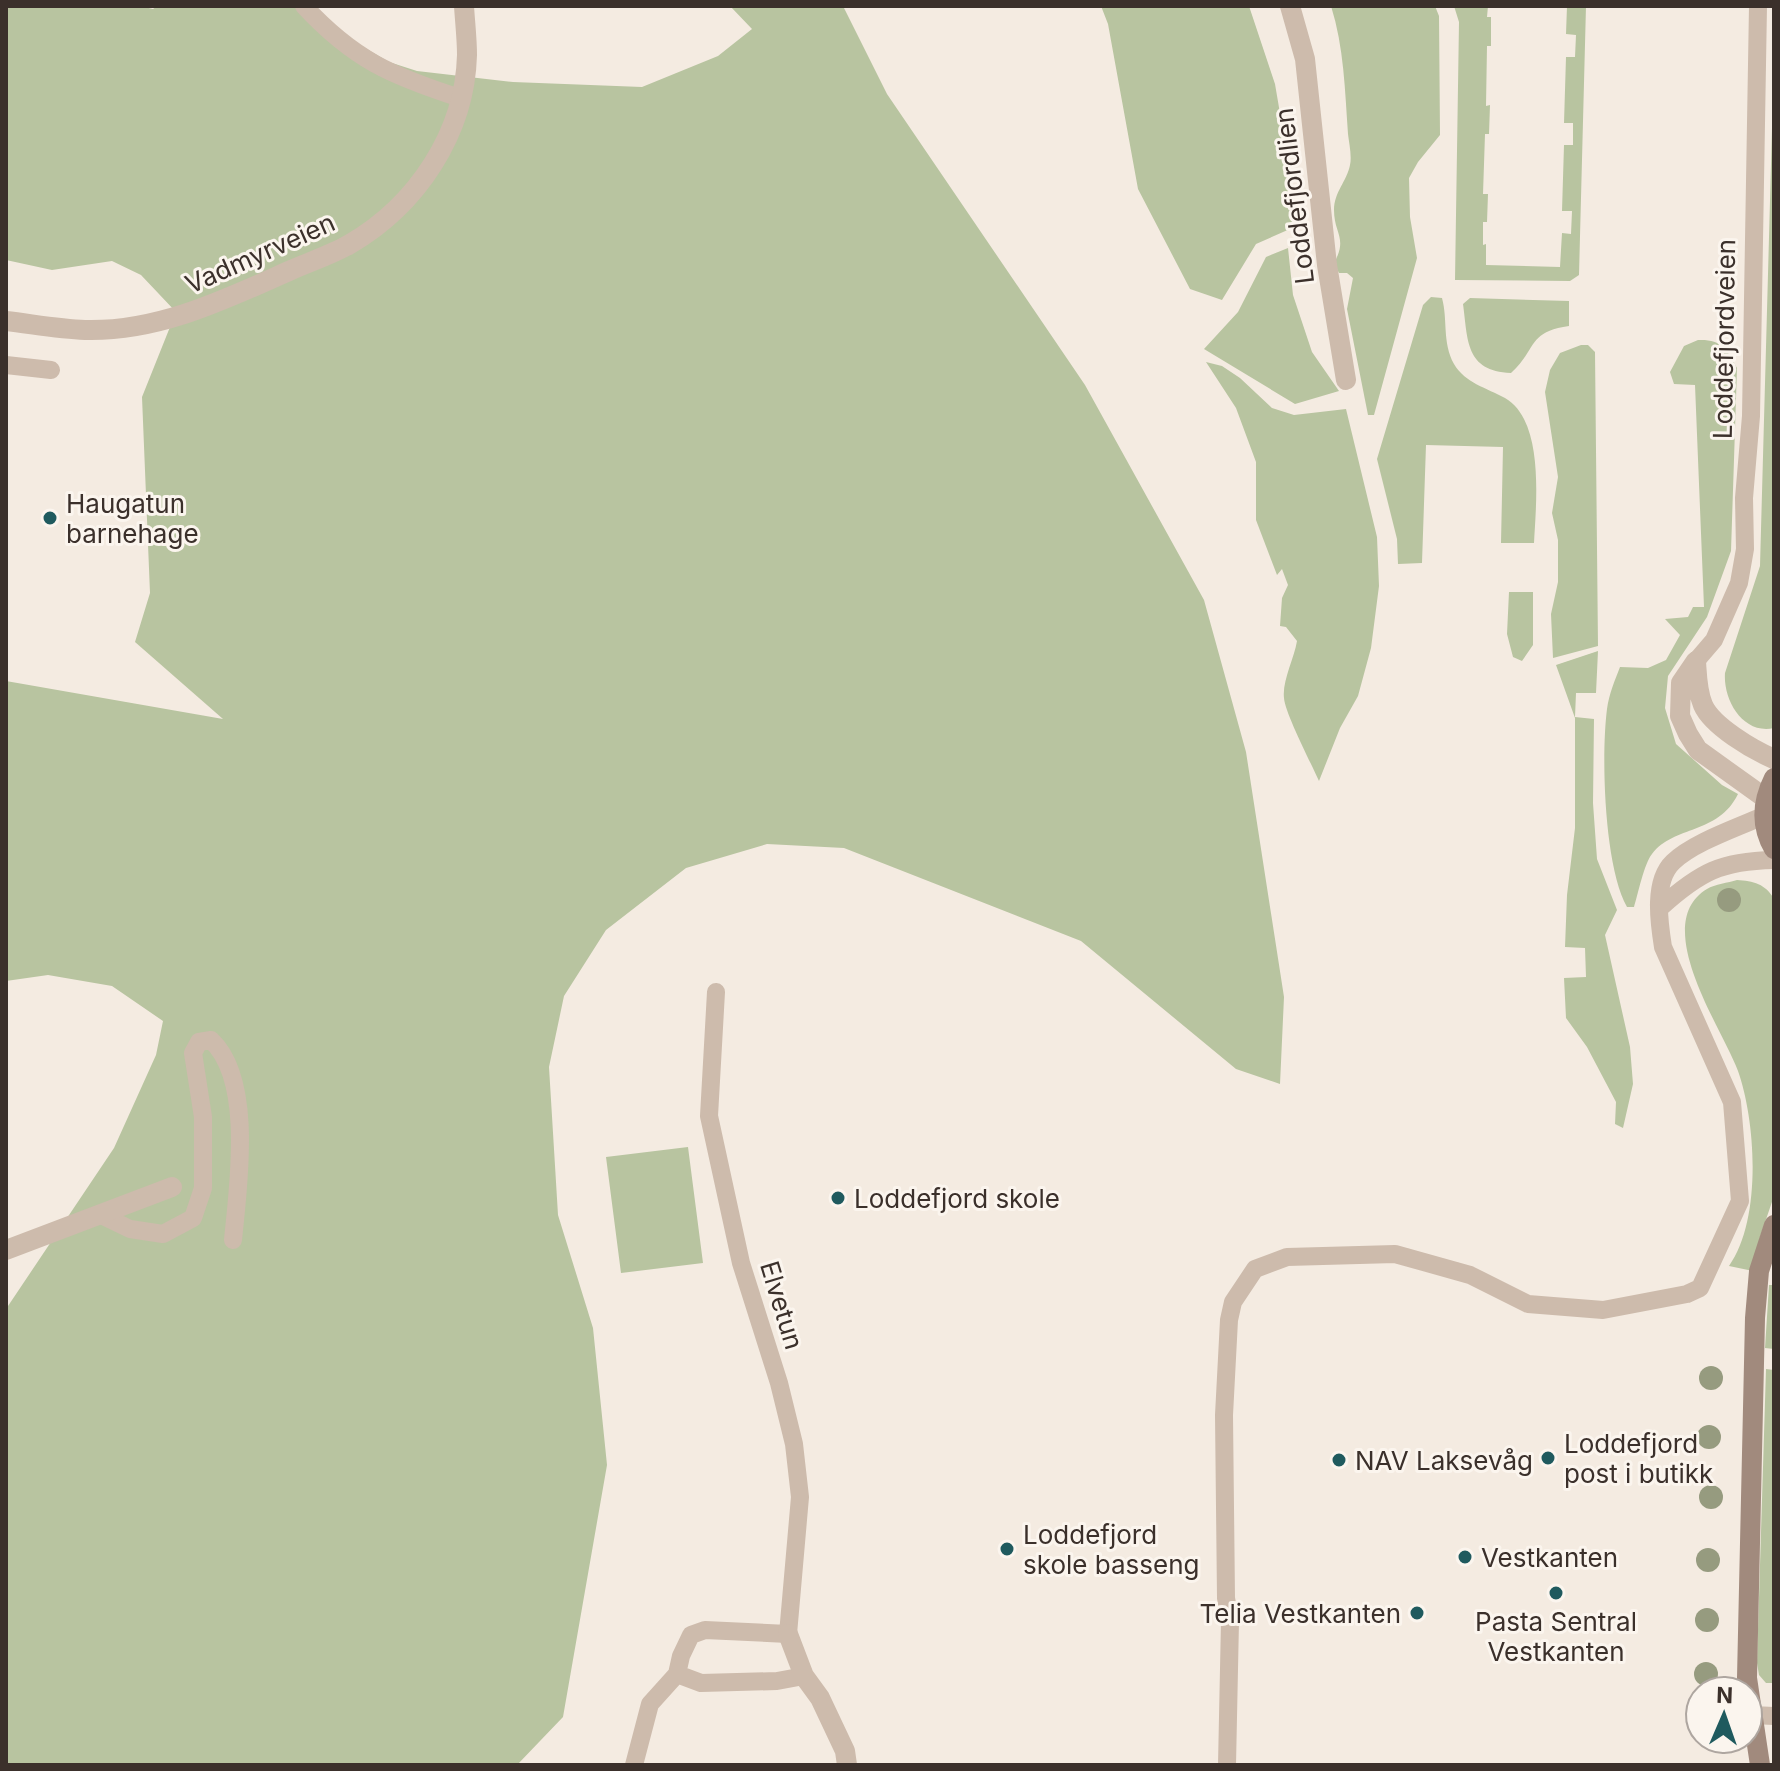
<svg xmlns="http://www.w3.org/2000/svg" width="1780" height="1771" font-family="Inter,sans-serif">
<rect width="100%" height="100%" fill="#f4ebe1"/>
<path fill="#b8c4a0" d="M6,6H140L153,9L157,6H314L336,31L389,62L417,71L513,82L642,87L718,56L752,29L730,6H843L887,94L1085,385L1204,600L1246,752L1284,997L1280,1084L1236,1069L1081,941L844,848L767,844L686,868L606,930L564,996L549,1067L558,1215L593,1328L607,1465L563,1717L517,1765H6V1309L114,1148L156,1055L163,1021L112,986L48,975L6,981V681L223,719L135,642L150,593L142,397L176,312L141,275L112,261L52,270L6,260Z
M1101,6H1249L1275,84L1299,225L1256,244L1222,300L1190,289L1138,189L1108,24Z
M1331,6H1435L1439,16L1440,135L1418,162L1409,178L1410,217L1417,258L1374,415H1368L1347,309L1353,278L1347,273H1339L1334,263C1348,238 1334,234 1334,210C1334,192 1347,181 1350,165C1352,156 1349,143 1348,134C1345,91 1344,47 1331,6Z
M1454,6H1488L1487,17H1491V46H1487L1486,106L1490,105L1489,134H1485L1483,194H1488L1487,222H1483V245L1486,244V265L1560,267L1562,233L1571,234L1572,211H1562L1564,145H1573V123H1564L1566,57H1575L1576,35L1566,34L1567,6H1586L1579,275L1570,281L1455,280L1459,22Z
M1774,55V728C1743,735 1723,700 1725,673L1760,566Z
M1288,248L1293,295L1312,352L1339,391L1295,404L1204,349L1238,312L1266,257Z
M1431,297L1442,298C1448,320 1442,342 1454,364C1465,383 1487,388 1505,398C1545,421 1536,504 1534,543H1501L1503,447L1426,445L1422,563L1398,564L1397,539L1377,459L1423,305Z
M1470,298L1569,301V326C1527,332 1538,348 1511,373C1465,371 1468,340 1463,304Z
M1698,340C1721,339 1727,349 1737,368L1731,551L1707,617L1668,676L1665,708L1676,744L1722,785L1738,794C1718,835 1674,825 1652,854C1644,864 1638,894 1634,907H1627C1604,866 1601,756 1607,709C1609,694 1615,680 1620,667L1648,668L1666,660L1680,635L1665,619L1688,617L1693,607H1704L1695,385L1674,384L1670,372L1684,346Z
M1581,345H1588L1595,352L1598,646L1553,658L1551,614L1558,582V540L1552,513L1558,477L1545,392L1550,370L1560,353Z
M1206,362L1222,366L1240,378L1272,408L1294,415L1346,409L1377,537L1379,586L1371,648L1358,696L1340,728L1319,781C1311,763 1285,713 1284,698C1282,681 1294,659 1297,641L1286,627L1280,626L1282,598L1288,585L1282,569L1277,575L1256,520V462L1236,408Z
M1509,592H1533V645L1522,661L1513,657L1507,634Z
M1598,651L1596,693H1576L1575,717L1594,719L1593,803L1597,859L1617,910L1605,935L1630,1047L1633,1084L1623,1128L1615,1124L1616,1102L1587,1047L1566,1018L1564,978L1586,977L1585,948L1565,947L1567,895L1575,828V718L1556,665Z
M1737,880C1753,881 1766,884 1774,899V1196L1760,1237L1753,1271L1729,1266C1762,1220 1756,1122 1738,1071C1722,1028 1649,924 1707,889C1715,884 1728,883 1737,880Z
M688,1147L703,1263L621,1273L606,1157Z
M1769,1285H1774V1349L1765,1348Z
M1766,1369L1774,1370V1683H1766L1759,1675L1757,1663Z"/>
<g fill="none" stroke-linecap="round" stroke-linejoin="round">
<path stroke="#cdbbac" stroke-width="18" d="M304,6C354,60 392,76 460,98
M6,365L51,370
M1696,661L1714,640L1739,583L1745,549L1744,498L1751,416L1758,6
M1661,907C1700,872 1721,861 1774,860
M101,1215L130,1229L163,1234L193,1218L203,1188V1117L193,1053L199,1042L211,1040C254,1080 238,1187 233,1240
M677,1674L701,1683L777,1681L804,1676
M1752,1715L1774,1716
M634,1765L650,1704L677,1674L681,1656L691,1635L705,1630L788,1634L800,1497L794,1444L779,1383L741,1263L709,1116L716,992
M1227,1765L1230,1621L1226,1598L1224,1415L1229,1320L1233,1302L1255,1269L1287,1257L1395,1254L1470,1275L1528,1304L1603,1310L1687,1294L1700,1288L1740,1201L1732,1102L1663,947C1659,922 1653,881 1673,862C1694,842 1737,828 1763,816"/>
<path stroke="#cdbbac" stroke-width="20" d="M1290,6L1305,59L1327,265L1346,380
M6,321C32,324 59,329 85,330C158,332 224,300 289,271C309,262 331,255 350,244C417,205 465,133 467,55C467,39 465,22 464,6
M1696,661L1681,683L1680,716L1688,734L1698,750L1765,798
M1696,661C1697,676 1697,691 1703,705C1712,726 1753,750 1774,759
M6,1250L172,1187
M788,1634L804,1676L820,1698L845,1751L847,1765"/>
<path stroke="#a18a7d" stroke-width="20" d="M1774,778C1762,802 1760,825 1774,849
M1760,1765L1747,1678L1755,1318L1759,1271L1774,1225"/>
</g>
<g fill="#969b7f">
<circle cx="1729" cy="900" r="12"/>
<circle cx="1711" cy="1378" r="12"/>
<circle cx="1709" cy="1437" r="12"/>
<circle cx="1711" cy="1497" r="12"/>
<circle cx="1708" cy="1560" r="12"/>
<circle cx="1707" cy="1620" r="12"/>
<circle cx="1706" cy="1674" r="12"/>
</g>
<g fill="#1f5a5e" stroke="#fbf5ee" stroke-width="3">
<circle cx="50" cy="518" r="8"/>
<circle cx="838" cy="1198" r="8"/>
<circle cx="1548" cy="1458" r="8"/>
<circle cx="1339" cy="1460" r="8"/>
<circle cx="1007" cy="1549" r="8"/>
<circle cx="1465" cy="1557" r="8"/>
<circle cx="1556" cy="1593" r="8"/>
<circle cx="1417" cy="1613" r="8"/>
</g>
<g text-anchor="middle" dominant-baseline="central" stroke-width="6" stroke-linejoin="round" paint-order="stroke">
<g font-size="26" fill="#3b302b" stroke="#fbf5ee">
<text transform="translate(1294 196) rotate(-97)">Loddefjordlien</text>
<text transform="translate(260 253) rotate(-24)">Vadmyrveien</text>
<text transform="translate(1724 339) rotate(-89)">Loddefjordveien</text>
<text transform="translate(782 1305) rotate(73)">Elvetun</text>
</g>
<g font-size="26" fill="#3b302b" stroke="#fbf5ee" text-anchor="start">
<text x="66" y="503">Haugatun<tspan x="66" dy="30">barnehage</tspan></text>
<text x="854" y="1198">Loddefjord skole</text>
<text x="1564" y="1443">Loddefjord<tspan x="1564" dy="30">post i butikk</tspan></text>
<text x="1355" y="1460">NAV Laksevåg</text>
<text x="1023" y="1534">Loddefjord<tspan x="1023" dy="30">skole basseng</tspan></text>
<text x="1481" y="1557">Vestkanten</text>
<text x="1401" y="1613" text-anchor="end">Telia Vestkanten</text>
<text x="1556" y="1621" text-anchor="middle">Pasta Sentral<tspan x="1556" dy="30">Vestkanten</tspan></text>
</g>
</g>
<rect width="1780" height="1771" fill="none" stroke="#3b302b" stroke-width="16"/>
<g transform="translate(1724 1715) rotate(2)"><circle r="38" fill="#fbf5ee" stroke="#aea6a0" stroke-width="2"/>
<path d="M0-6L14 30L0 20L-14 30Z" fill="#1f5a5e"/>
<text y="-12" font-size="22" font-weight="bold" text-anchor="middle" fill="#3b302b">N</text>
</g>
</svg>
